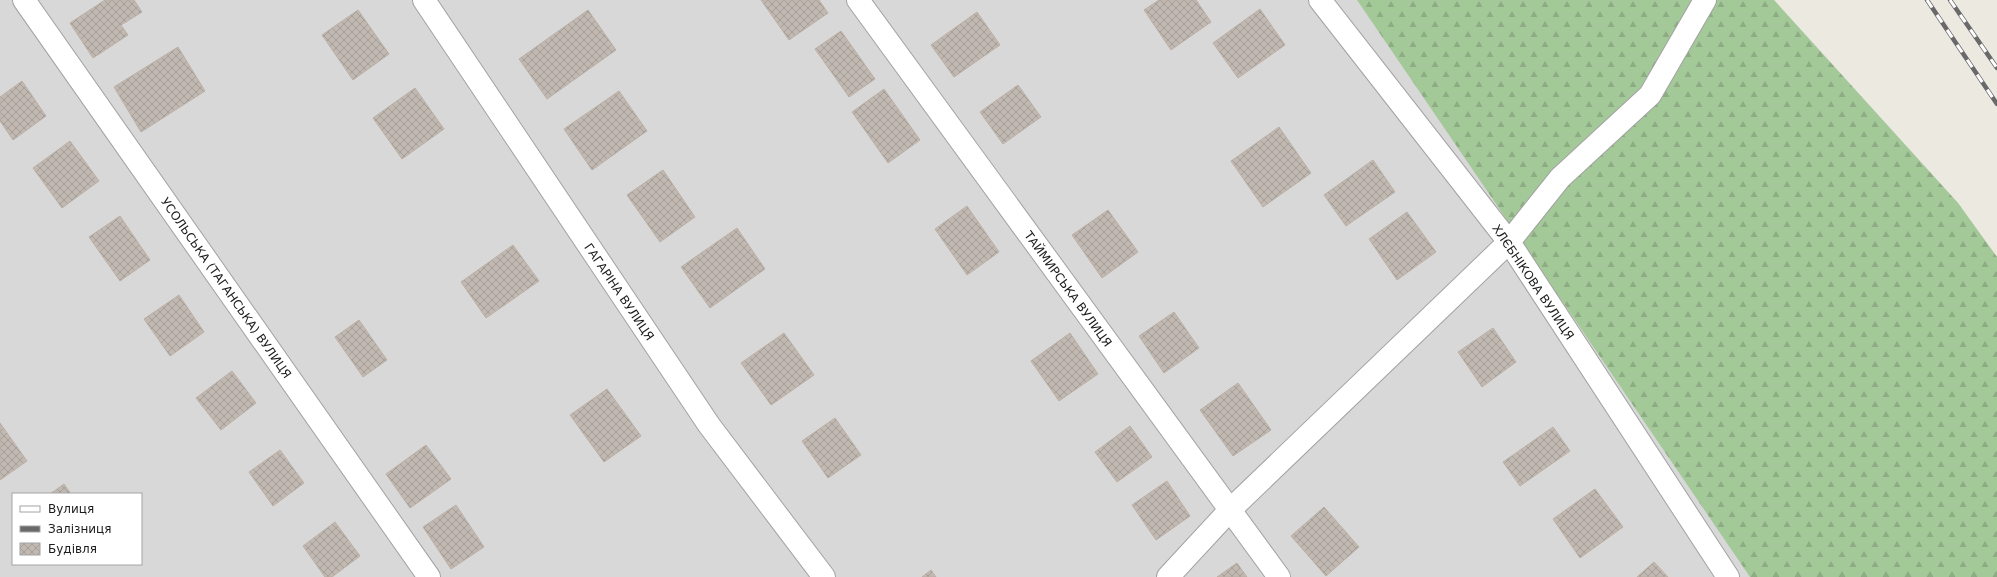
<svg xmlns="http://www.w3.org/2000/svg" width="1997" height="577" font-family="'DejaVu Sans',sans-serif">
<defs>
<pattern id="forest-firs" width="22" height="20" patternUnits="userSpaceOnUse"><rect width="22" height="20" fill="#a4c999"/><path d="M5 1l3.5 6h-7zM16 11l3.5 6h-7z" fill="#8dac83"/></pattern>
<pattern id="building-cross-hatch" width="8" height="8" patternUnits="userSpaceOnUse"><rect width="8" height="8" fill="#c0b8b1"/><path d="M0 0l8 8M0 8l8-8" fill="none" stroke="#a49e98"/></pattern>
</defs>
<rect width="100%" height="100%" fill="#ece9e1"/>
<path fill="#d9d8d8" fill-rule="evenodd" d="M0,0H1774L1958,203L1997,257V577H0ZM13,494H141V564H13Z"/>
<path fill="url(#forest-firs)" d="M1357,0H1774L1958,203L1997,257V577H1750Z"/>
<path fill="url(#building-cross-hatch)" stroke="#bcb0a5" d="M105,0H134L142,12L121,25L128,35L93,58L70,23Z
M761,0H819L828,13L789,40Z
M1159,0H1196L1211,22L1171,50L1144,10Z
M1260,9L1285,45L1238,78L1213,43Z
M358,10L389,54L353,80L322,35Z
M588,10L616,50L547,99L519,59Z
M977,12L1000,45L954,77L931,45Z
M841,31L875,79L849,97L815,49Z
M178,47L205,91L141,132L114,87Z
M22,81L46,116L13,140L0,121V97Z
M1018,85L1041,117L1003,144L980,112Z
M415,88L444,129L402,159L373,118Z
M884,89L920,140L888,163L852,112Z
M619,91L647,131L592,170L564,129Z
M1279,127L1311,173L1263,207L1231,161Z
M70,141L99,181L62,208L33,168Z
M1373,160L1395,192L1346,226L1324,195Z
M663,170L695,217L660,242L627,195Z
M967,206L999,252L967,275L935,229Z
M1108,210L1138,252L1102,278L1072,235Z
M1407,212L1436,252L1397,280L1369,239Z
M120,216L150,260L120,281L89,237Z
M737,228L765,269L710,308L681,267Z
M513,245L539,281L486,318L461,282Z
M179,295L204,332L170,356L144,319Z
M1174,312L1199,348L1164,373L1139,336Z
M359,320L387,360L363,377L335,337Z
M1493,328L1516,362L1482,387L1458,352Z
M784,333L814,375L771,405L741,363Z
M1070,333L1098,374L1059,401L1031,361Z
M232,371L256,403L221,430L196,398Z
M1238,383L1271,430L1233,456L1200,410Z
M607,389L641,436L604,462L570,415Z
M835,418L861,455L828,478L802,441Z
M0,423L27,461L0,480Z
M1130,426L1152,457L1117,482L1095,452Z
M1553,427L1570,451L1520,486L1503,462Z
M426,445L451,479L410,508L386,474Z
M280,450L304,483L273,506L249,472Z
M1167,481L1190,516L1156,540L1132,505Z
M64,484L71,494H50Z
M1595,489L1623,527L1580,558L1553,519Z
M456,505L484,547L451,569L423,527Z
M1324,507L1359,547L1326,576L1291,536Z
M335,522L360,556L332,577H325L303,546Z
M1654,562L1668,577H1637Z
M1237,563L1247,577H1217Z
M931,570L936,577H922Z"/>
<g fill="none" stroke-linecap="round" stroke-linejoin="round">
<defs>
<path id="minor" d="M24,0L429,577
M424,0L709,425L824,577
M858,0L1279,577
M1320,0L1509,242L1728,577
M1168,577L1229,511L1509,242L1560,178L1650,95L1705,0"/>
</defs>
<use href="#minor" stroke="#a2a2a2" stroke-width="24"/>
<use href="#minor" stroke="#fff" stroke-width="22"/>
<defs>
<path id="rail" d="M1927,0L1997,104
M1950,0L1997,68"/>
</defs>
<use href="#rail" stroke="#696969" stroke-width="4.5"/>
<use href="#rail" stroke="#fff" stroke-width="3" stroke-dasharray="9" stroke-linecap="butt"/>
</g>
<g text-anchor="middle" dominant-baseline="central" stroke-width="4" stroke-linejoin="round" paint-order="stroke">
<g font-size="12" fill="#1b1b1b" stroke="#fff">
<text transform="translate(1533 282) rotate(56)">ХЛЄБНІКОВА ВУЛИЦЯ</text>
<text transform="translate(226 288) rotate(55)">УСОЛЬСЬКА (ТАГАНСЬКА) ВУЛИЦЯ</text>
<text transform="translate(1068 289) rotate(54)">ТАЙМИРСЬКА ВУЛИЦЯ</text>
<text transform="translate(619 292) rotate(56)">ГАГАРІНА ВУЛИЦЯ</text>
</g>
</g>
<rect x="12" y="493" width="130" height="72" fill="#ffffff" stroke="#a4a4a4"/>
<rect x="20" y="506" width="20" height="6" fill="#ffffff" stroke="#a4a4a4"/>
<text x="48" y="513" font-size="12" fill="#1b1b1b">Вулиця</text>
<rect x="20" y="526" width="20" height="6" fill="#696969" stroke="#a4a4a4"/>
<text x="48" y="533" font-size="12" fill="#1b1b1b">Залізниця</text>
<rect x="20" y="543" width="20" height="12" fill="url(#building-cross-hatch)" stroke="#a4a4a4"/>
<text x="48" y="553" font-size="12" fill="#1b1b1b">Будівля</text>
</svg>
